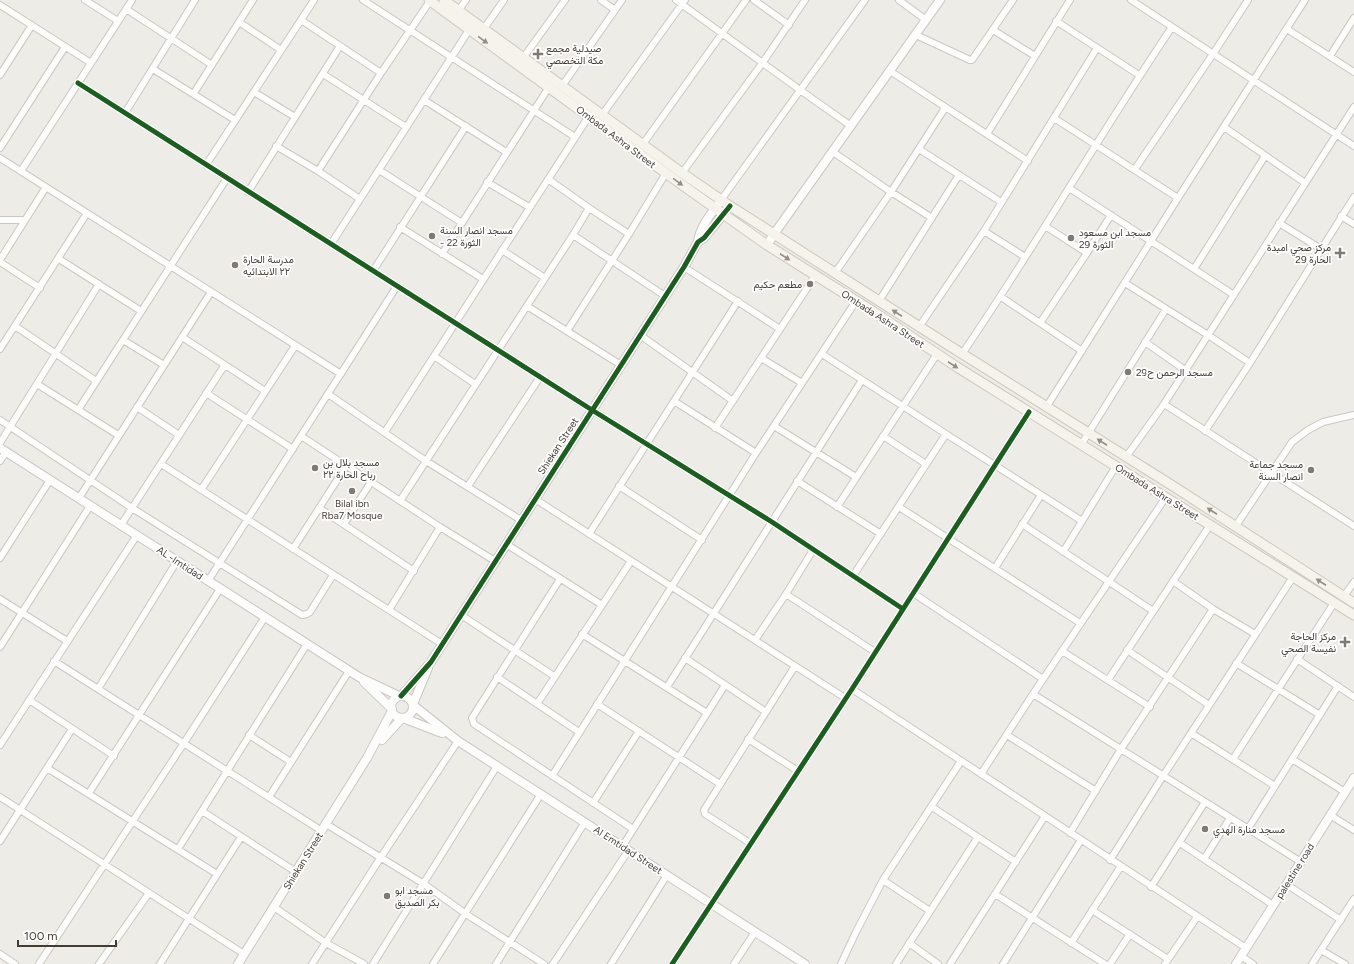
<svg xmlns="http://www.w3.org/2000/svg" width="1354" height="964" font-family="Figtree,Vazirmatn,sans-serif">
<rect width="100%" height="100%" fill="#eeece7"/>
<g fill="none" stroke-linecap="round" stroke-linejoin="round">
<defs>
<path id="minor" d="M85,0L118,21
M363,0L575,137
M601,0L615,10
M676,0L800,90L851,126
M754,0L789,25
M899,0L926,20
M1131,0L1354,146
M0,5L91,63
M126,9L212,65
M458,11L466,0
M301,20L381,73
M1056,21L1139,75
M239,22L281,50
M1287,29L1354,72
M483,30L504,0
M993,30L1035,56
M916,35L970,60H972L1013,0
M1330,56L1354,18
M523,58L565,0
M153,69L235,120
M890,71L1028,161
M323,74L406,127
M0,75L32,25
M78,83L592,410L772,522L903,609
M562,86L622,0
M254,92L295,117
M194,93L253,0
M424,100L506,152
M125,113L195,0
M602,115L685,0
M1054,118L1178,198
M1224,127L1305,183
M987,134L1070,0
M643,144L746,0
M276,146L318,171L360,199
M0,148L65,47
M919,149L1001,202
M833,152L891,192L932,218
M0,158L341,374
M206,165L314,0
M1135,169L1213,54L1248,0
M379,170L462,223
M21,171L132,0
M318,171L381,73L430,1
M682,173L763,62L805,0
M548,179L589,208L629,234
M487,182L529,207
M1069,188L1234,295
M248,192L340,46
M721,200L865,0
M1341,216L1354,224
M0,220H25
M1279,223L1321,249
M1045,226L1087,253
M400,227L483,279
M984,231L1025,257
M573,235L665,296
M331,244L469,30
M502,250L545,278
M442,254L549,87
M59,259L141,311
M0,260L46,187
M0,262L40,288
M684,267L780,329
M1194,269L1265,156
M373,271L466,126
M835,273L891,192L945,108
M1125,283L1208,335L1250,363
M1001,297L1082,351
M879,301L959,175
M527,306L621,365
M1040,323L1087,253L1111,215
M15,326L96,381
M919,327L984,231L1097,48
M567,331L629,234L666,173
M640,335L733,401
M182,337L265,391
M123,340L164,365
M1145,342L1185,370
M0,349L87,213
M822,354L946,434
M962,354C1035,247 1100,134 1172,27
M434,356L475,384
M761,358L802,383
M37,384L118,435
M206,393L293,449
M328,394L426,461L521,520
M674,401L756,453
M1164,404L1354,526
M1047,406L1178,198L1305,0
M137,407L179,435
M78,410L227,178
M0,420L132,508L302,615L307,614L310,612L333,575
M774,426L856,477
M715,428L815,276
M1205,431L1250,363L1354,197
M385,432L589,116
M301,436L440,527L495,561
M883,436L926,464
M0,443L99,284
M1081,445L1166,309
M1126,457L1164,404L1354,107
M0,461L6,452
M161,464L442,644
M797,481L881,534
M468,486L540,377
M619,486L702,540
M201,490L295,346
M79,498L211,292
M535,499L845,698
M400,501L573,235L589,208
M837,507L937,354
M899,507L1080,623
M319,508L414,571
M344,524L371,482
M1022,524L1153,611
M121,525L224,366
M1235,527L1292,442L1308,430L1323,422L1354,415
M589,534L738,301
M506,544L602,605
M293,549L346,466
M1063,552L1116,466
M0,558L50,480
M995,568L1041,495
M853,576L946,434L1082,521
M560,579L472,718L474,724L633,829
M208,581L397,286
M1173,581L1213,609L1255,634
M913,593L1043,679
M786,594L875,652
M1344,596L1354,582
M0,599L67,641
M389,610L440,527
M461,615L554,676
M582,634L707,713
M755,640L786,594L813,550
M0,647L90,506
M1127,650L1209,705
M1062,651L1150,707
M685,658L766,712
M1297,659L1354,697
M54,661L322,831
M1236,663L1320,715
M497,677L579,732
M1108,680L1210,525
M667,687L862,380
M98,689L177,561
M852,689L1246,948
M1033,694L1301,862
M29,700L114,756
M537,704L631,561
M597,704L720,784
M1191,733L1275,786
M249,735L291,762
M1007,735L1096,791
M748,739L798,771
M0,745L137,535
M1233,759L1334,603
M1292,759L1345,792
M47,768L217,874
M981,774L1033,694L1166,497
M552,776L756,453L856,301
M89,793L220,589
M0,797L244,954
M269,797L349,671
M593,803L639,731
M932,807L1016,862
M202,811L296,872
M1330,815L1354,830
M326,824L424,884L466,914L544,964
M1248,829L1338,686
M1070,833L1121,749L1213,609
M0,841L72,729
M750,843L705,814L704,810L795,666
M1180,843L1273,905
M622,847L725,685
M178,849L307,644
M1204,859L1230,818
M1110,860L1163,776L1293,577
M883,880L930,911
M1286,884L1341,920
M1151,887L1205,802
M995,894L1105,964
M274,907L326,943L364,964
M1092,910L1168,959
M909,943L938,964
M1071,943L1121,866
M1321,950L1345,964
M0,954L15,964
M1241,956L1253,964
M39,964L184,743L265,617
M99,964L149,893
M160,964L241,837
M312,964L381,857L458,741
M373,964L497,766
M433,964L541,794
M496,964L585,822
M553,964L628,851
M611,964L667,875
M672,964L852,689L1029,412
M734,964L755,932
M841,964L856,932L883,880L961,761
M896,964L978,837
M950,964L1045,816
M1003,964L1081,840
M1110,964L1130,934
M1165,964L1197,917
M1312,964L1354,899"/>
<path id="tertiary" d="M698,242C700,226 712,213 721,200
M767,245L774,234L940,0
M0,448L359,677L399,696
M364,682L392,709
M401,696L431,662L684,267L698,242L704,238L730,206
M391 707a11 11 0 1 1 22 0a11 11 0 1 1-22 0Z
M413,704L428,668
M413,705L458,741L805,964
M403,718L442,733
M382,740L402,718
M238,964L367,758L392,711
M1236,964L1354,778"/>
<path id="secondary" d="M429,0L681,184L767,245L874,312L957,367L1354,615
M444,0L682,173L730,206L945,343L1173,486L1354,603"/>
</defs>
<use href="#minor" stroke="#cac8c3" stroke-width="8"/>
<use href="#tertiary" stroke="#cac8c3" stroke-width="10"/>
<use href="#secondary" stroke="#cdc9be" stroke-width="11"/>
<use href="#minor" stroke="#fcfcfb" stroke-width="6"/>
<use href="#tertiary" stroke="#fcfcfb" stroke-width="8"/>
<use href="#secondary" stroke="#f6f3ed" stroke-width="9"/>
<defs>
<path id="cycleway" d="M78,83L592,410L772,522L903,609
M401,696L431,662L684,267L698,242L704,238L730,206
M672,964L852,689L1029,412"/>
</defs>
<use href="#cycleway" stroke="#fff" stroke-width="8"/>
<use href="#cycleway" stroke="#1b5e20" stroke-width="5"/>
</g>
<defs><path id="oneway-solid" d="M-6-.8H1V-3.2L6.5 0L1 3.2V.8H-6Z"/></defs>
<g fill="#948e87">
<use href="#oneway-solid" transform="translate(483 40) rotate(36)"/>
<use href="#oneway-solid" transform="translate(678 182) rotate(36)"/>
<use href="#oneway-solid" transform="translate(785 257) rotate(33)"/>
<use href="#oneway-solid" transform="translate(897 313) rotate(-147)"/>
<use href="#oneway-solid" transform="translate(953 365) rotate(33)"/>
<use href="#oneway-solid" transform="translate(1102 442) rotate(-147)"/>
<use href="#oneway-solid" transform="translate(1212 511) rotate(-147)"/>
<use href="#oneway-solid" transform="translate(1321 582) rotate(-147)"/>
</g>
<g fill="#7f7a73" stroke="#fff" stroke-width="1.5">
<path d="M536 48h4v4h4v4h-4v4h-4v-4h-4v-4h4z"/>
<circle cx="432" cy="236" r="4"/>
<circle cx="1071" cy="238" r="4"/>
<path d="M1338 247h4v4h4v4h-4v4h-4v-4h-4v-4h4z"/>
<circle cx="235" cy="265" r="4"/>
<circle cx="810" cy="284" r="4"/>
<circle cx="1128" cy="372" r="4"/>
<circle cx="315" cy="468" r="4"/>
<circle cx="1311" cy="470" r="4"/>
<circle cx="352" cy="491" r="4"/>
<path d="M1343 636h4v4h4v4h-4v4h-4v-4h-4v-4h4z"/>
<circle cx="1205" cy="829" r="4"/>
<circle cx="387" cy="896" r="4"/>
</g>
<g text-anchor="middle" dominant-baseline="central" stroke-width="3.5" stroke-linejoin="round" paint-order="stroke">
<g font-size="10" fill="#433c34" stroke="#fff" text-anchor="start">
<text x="546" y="48">صيدلية مجمع<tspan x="546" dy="12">مكة التخصصي</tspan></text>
<text x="440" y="230">مسجد انصار السنة<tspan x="440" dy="12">- الثورة 22</tspan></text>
<text x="1079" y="232">مسجد ابن مسعود<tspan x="1079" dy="12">الثورة 29</tspan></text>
<text x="1331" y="247" text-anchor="end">مركز صحي امبدة<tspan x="1331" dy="12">الحارة 29</tspan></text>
<text x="243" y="259">مدرسة الحارة<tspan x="243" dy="12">٢٢ الابتدائيه</tspan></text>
<text x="802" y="284" text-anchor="end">مطعم حكيم</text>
<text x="1136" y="372">مسجد الرحمن ح29</text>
<text x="323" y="462">مسجد بلال بن<tspan x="323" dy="12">رباح الحارة ٢٢</tspan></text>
<text x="1303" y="464" text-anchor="end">مسجد جماعة<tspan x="1303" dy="12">انصار السنة</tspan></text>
<text x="352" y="503" text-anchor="middle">Bilal ibn<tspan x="352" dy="12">Rba7 Mosque</tspan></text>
<text x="1336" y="636" text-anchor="end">مركز الحاجة<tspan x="1336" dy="12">نفيسة الصحي</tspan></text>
<text x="1213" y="829">مسجد منارة الهدي</text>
<text x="395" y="890">مسجد ابو<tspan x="395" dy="12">بكر الصديق</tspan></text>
</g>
<g font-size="10" fill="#433c34" stroke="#fff">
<text transform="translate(616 137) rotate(37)">Ombada Ashra Street</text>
<text transform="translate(883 319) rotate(33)">Ombada Ashra Street</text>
<text transform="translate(558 446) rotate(-57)">Shiekan Street</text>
<text transform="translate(1157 492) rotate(32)">Ombada Ashra Street</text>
<text transform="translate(180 563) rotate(33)">AL -Imtidad</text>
<text transform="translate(628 850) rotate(33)">Al Emtidad Street</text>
<text transform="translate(303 861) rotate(-58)">Shiekan Street</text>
<text transform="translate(1295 871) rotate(-58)">palestine road</text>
</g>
</g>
<path d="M18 940v6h98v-6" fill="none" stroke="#433c34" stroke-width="2"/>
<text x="24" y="940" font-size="12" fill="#433c34" stroke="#ffffff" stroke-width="3" paint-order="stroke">100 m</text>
</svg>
